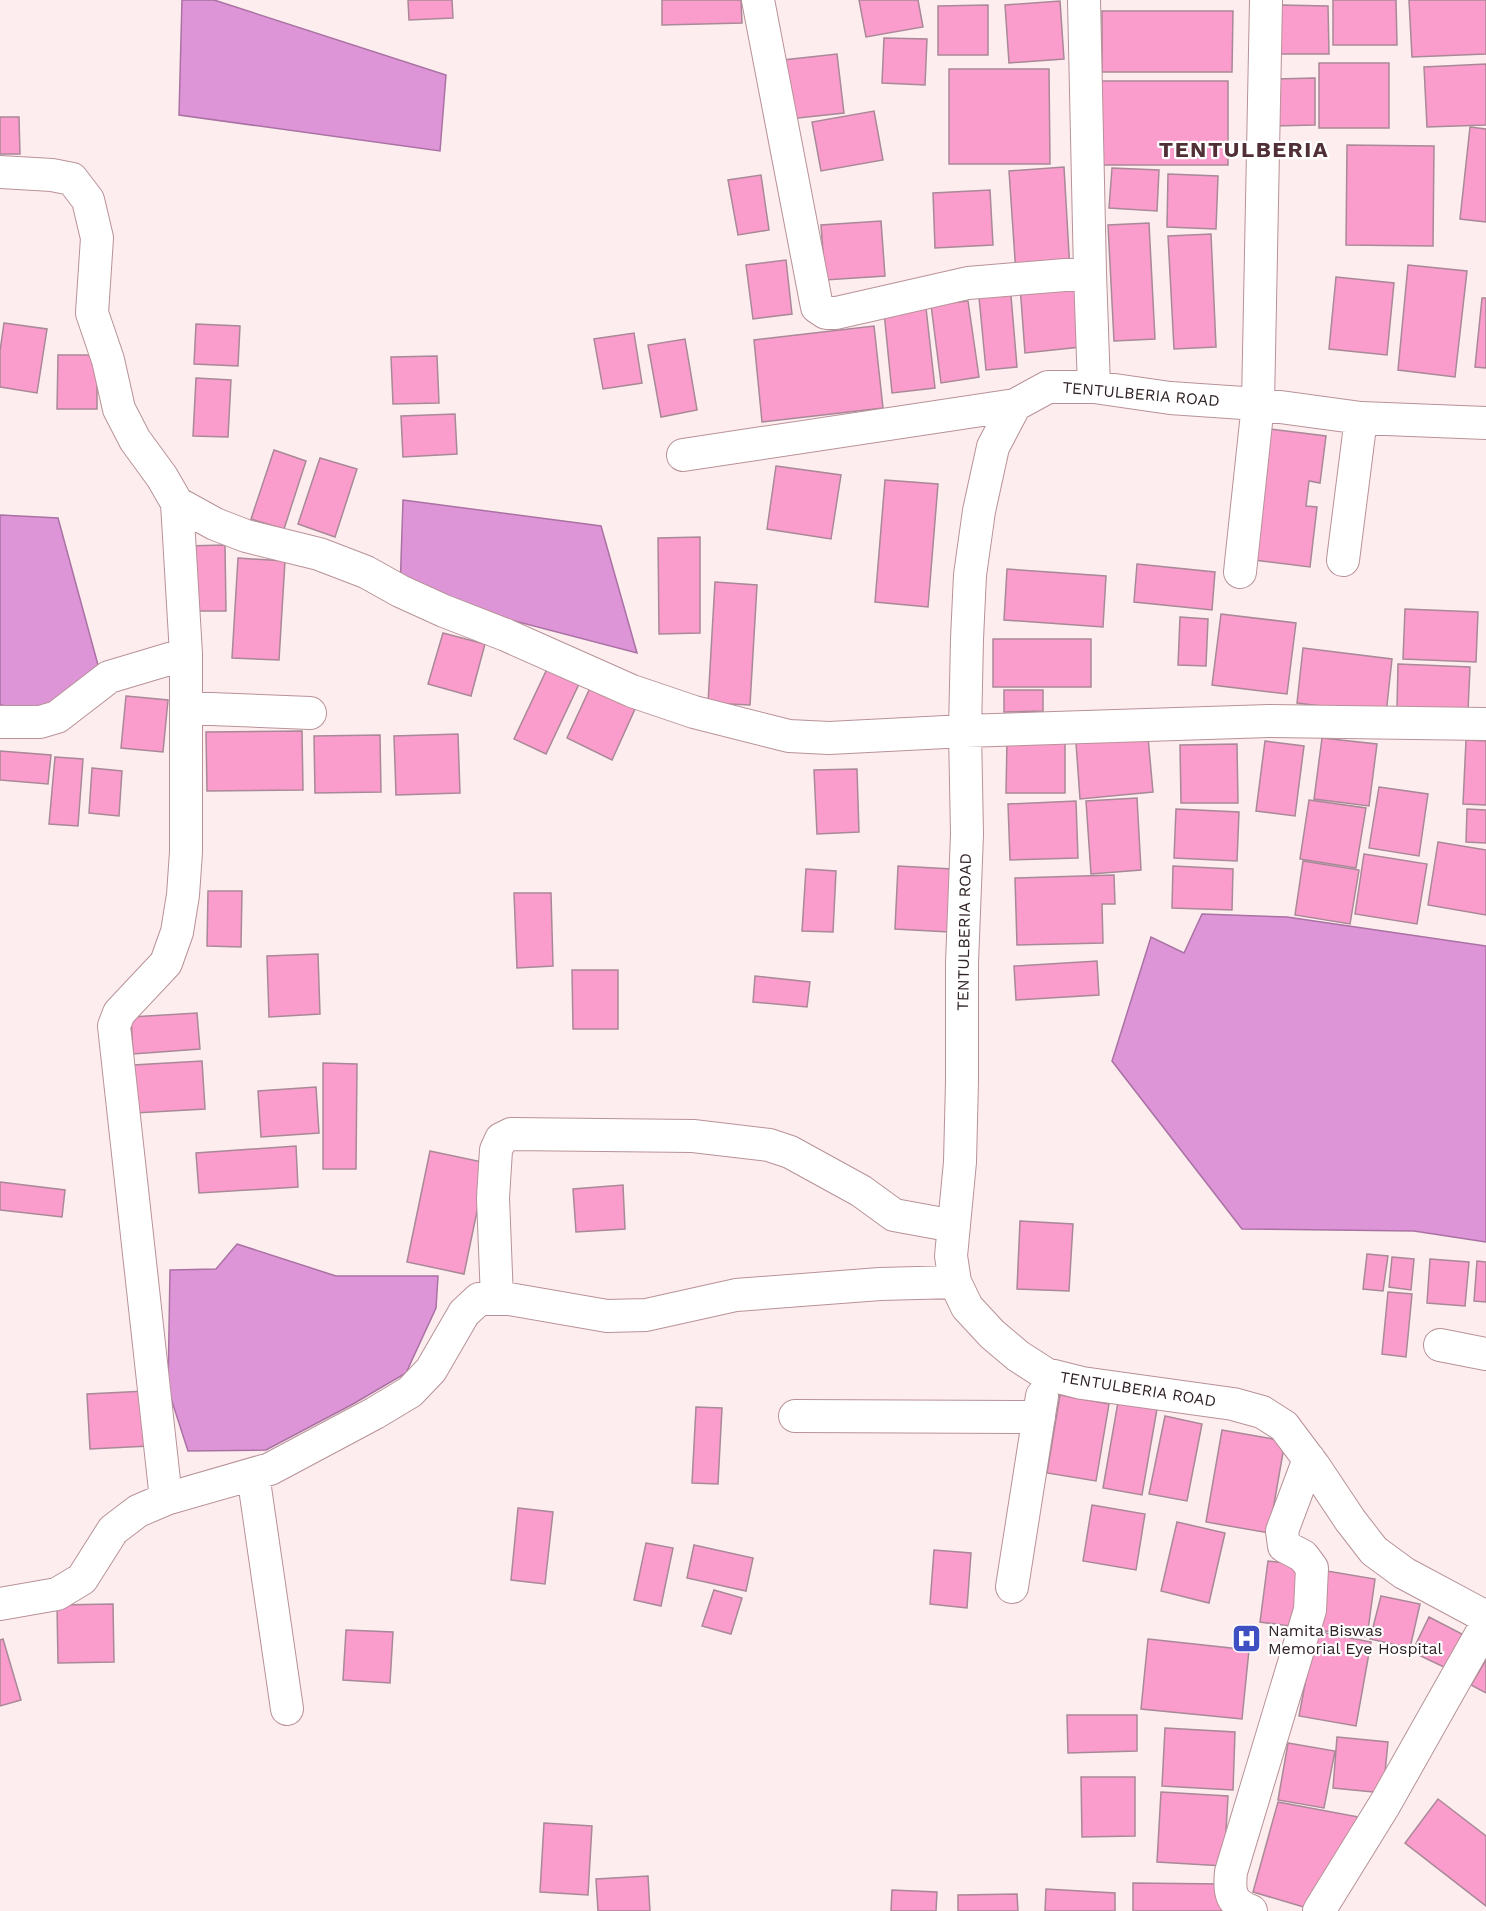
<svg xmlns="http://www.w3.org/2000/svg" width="1486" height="1911" font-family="'Work Sans',sans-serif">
<rect width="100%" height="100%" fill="#fdedef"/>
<path fill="#dd95d8" stroke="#a972a2" stroke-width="1.5" d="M182,0H214L446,75L440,151L179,115Z
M403,500L601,526L637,653L400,591Z
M0,515L58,518L98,665L42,711L0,705Z
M1202,914L1287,917L1486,946V1242L1414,1231L1242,1229L1112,1061L1151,937L1184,953Z
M237,1244L336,1276H438L436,1308L406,1373L353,1404L266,1450L188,1451L168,1389L170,1270L216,1269Z"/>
<path fill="#fa9dcc" stroke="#a98897" stroke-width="1.5" d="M408,0H452L453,18L409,20Z
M662,0H741L742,23L662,25Z
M859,0H918L923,27L866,37Z
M1333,0H1396L1397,45H1333Z
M1409,0H1486V54L1412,57Z
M1060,1L1064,59L1009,63L1005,5Z
M988,5V55H938V6Z
M1280,5L1328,6L1329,54H1280Z
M1102,11H1233L1232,72H1102Z
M884,38L927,39L925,85L882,83Z
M837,54L844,113L789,119L783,60Z
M1319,63H1389V128H1319Z
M1486,64V125L1427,127L1424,67Z
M949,69H1049L1050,164H949Z
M1315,78V125L1274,126V79Z
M1097,81H1228V165H1097Z
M874,111L883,160L821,171L812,122Z
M0,117H19L20,154H0Z
M1470,127L1486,129V222L1460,219Z
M1347,145L1434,146L1433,246L1346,245Z
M1064,167L1070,271L1016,274L1009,171Z
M1112,168L1159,170L1157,211L1109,208Z
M1168,174L1218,176L1216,229L1167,227Z
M761,175L769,230L738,235L728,180Z
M990,190L993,245L935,248L933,193Z
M881,221L885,276L825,280L821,225Z
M1149,223L1155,339L1114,341L1108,225Z
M1211,234L1216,347L1174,349L1168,236Z
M786,260L792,314L753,319L746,265Z
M1408,265L1467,271L1455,377L1398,370Z
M1336,277L1394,283L1387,355L1329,349Z
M1010,284L1017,367L986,370L978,287Z
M1020,286L1079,287L1081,347L1025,353Z
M1482,298H1486V368L1475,367Z
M968,301L979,377L941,383L931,305Z
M926,308L935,388L892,393L884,312Z
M4,323L47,329L37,393L0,387V351Z
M196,324L240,326L238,366L194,364Z
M874,326L883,408L762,422L754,340Z
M634,333L642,383L603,389L594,339Z
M685,339L697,410L661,417L648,345Z
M58,355H97V409H57Z
M437,356L439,403L393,404L391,357Z
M196,378L231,380L228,437L193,436Z
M455,414L457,454L403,457L401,416Z
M1262,428L1326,436L1320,483L1309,481L1306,506L1317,507L1310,567L1246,559Z
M274,450L306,461L284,529L251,519Z
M320,458L357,469L335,537L298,524Z
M776,466L841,475L831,539L767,529Z
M885,480L938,484L928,607L875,602Z
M700,537V633L659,634L658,538Z
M225,545L226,611H186L185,546Z
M238,558L285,561L279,660L232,658Z
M1137,564L1215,572L1212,610L1134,602Z
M1007,569L1106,576L1103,627L1004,620Z
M715,582L757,585L750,705L708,703Z
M1405,609L1478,612L1476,662L1403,659Z
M1221,614L1296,623L1287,694L1212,685Z
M1180,617L1208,619L1206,666L1178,665Z
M443,633L485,644L471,696L428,684Z
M993,639H1091V687H993Z
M1303,648L1392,659L1386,714L1297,703Z
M1398,664L1470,667L1468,711L1397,709Z
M547,669L579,684L546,754L514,739Z
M590,688L635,709L612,760L567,738Z
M1004,690H1043V711L1004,712Z
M126,696L168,700L163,752L121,748Z
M302,731L303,790L207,791L206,732Z
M458,734L460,793L396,795L394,736Z
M380,735L381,792L315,793L314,736Z
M1148,737L1153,792L1080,799L1076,743Z
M1322,738L1377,744L1369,806L1314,799Z
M1007,739H1065V793H1006Z
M1466,740L1486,741V805L1463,804Z
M1265,741L1304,746L1295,816L1256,811Z
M1237,744L1238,803H1181L1180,745Z
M0,751L51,755L48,784L0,780Z
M55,757L83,759L78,826L49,824Z
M92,768L122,771L119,816L89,813Z
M857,769L859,832L817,834L814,770Z
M1379,787L1428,794L1419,856L1369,848Z
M1137,798L1141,870L1091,874L1086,801Z
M1309,800L1366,808L1356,868L1300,859Z
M1076,801L1078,858L1010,860L1008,804Z
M1176,809L1239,812L1237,861L1174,858Z
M1467,809L1486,810V843L1466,842Z
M1438,842L1486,850V915L1428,905Z
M1364,854L1427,864L1417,924L1355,914Z
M1303,861L1359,870L1350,924L1295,915Z
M898,866L952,869L949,932L895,929Z
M1173,866L1233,869L1232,910L1172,908Z
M806,869L836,871L833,932L802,931Z
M1114,875L1115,904H1102L1103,943L1017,945L1015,878Z
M208,891H242L241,947L207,946Z
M514,893H551L553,966L517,968Z
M318,954L320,1014L269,1017L267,956Z
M1097,961L1099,995L1016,1000L1014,966Z
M572,970H618V1029H573Z
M755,976L810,982L807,1007L753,1002Z
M197,1013L200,1049L133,1054L131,1017Z
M202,1061L205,1109L135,1113L133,1065Z
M323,1063L357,1064L356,1169H323Z
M316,1087L319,1133L261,1137L258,1091Z
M296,1146L298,1187L199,1193L196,1153Z
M430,1151L487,1163L464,1274L407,1262Z
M0,1182L65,1190L62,1217L0,1210Z
M623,1185L625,1229L576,1232L573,1189Z
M1020,1221L1073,1224L1069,1291L1017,1289Z
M1367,1254L1388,1256L1383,1291L1363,1289Z
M1392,1257L1414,1259L1411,1290L1389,1287Z
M1430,1259L1469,1262L1465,1306L1427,1303Z
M1477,1261L1486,1262V1302L1474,1301Z
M1388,1292L1412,1294L1406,1357L1382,1354Z
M146,1391L149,1446L90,1449L87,1394Z
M1060,1395L1109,1404L1096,1481L1047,1473Z
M1118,1402L1157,1409L1142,1495L1103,1488Z
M696,1407L722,1408L718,1484L692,1483Z
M1165,1416L1202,1424L1187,1501L1149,1494Z
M1222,1430L1285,1441L1269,1533L1206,1522Z
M1092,1505L1145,1514L1136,1570L1083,1561Z
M518,1508L553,1512L545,1584L511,1580Z
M1177,1522L1225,1533L1209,1603L1161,1591Z
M646,1543L673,1548L661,1606L634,1600Z
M694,1545L753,1558L746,1591L687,1578Z
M934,1550L971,1553L967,1608L930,1604Z
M1268,1561L1305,1565L1297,1627L1260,1622Z
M1327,1571L1375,1579L1367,1637L1319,1630Z
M714,1590L742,1598L731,1634L702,1626Z
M1381,1596L1420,1604L1410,1648L1370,1639Z
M113,1604L114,1662L58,1663L57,1605Z
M1429,1617L1462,1634L1446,1668L1412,1652Z
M346,1630L393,1632L390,1683L343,1680Z
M1315,1631L1371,1642L1356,1726L1299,1716Z
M3,1639L21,1700L0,1706V1640Z
M1148,1639L1249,1650L1242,1719L1141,1709Z
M1486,1660V1693L1471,1685Z
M1067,1715H1137V1751L1068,1753Z
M1165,1728L1235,1732L1233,1790L1162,1786Z
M1337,1737L1388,1742L1383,1793L1333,1788Z
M1288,1743L1335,1751L1324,1808L1278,1800Z
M1081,1777H1135V1836L1082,1837Z
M1161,1792L1228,1796L1224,1866L1157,1862Z
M1438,1799L1486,1836V1906L1405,1843Z
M1278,1802L1364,1818L1314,1910L1253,1892Z
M544,1823L592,1826L588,1895L540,1892Z
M648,1876L650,1911H598L596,1879Z
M1133,1883L1223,1884V1911H1133Z
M1046,1889L1115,1893V1911H1045Z
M892,1890L937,1892L936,1911H891Z
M1017,1894L1018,1911H958V1895Z"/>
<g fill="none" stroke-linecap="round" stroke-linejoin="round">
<defs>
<path id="minor" d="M758,0L817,307L826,313H836L968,283L1090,273L1094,387
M1084,0L1090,273
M0,172L52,175L72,179L88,200L97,238L92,313L108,360L119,409L135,440L162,477L177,503L215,524L246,536L319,554L366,572L400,591L444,611L506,635L632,691L694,712L789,736L829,738L965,731L1269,721L1486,724
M1486,423L1361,418L1258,404L1170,398L1094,387H1048L1015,405L993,447L979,511L970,575L967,639L965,731L967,834L962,963V1081L960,1162L951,1256L955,1282L967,1307L992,1334L1018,1356L1046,1374L1082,1383L1233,1404L1262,1412L1284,1426L1314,1466L1350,1520L1374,1551L1404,1573L1486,1617
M683,455L1015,405
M1343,560L1361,418
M1240,572L1258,404L1266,0
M186,708L310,713
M0,722H40L57,717L109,677L186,654
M497,1299L493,1198L496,1150L501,1139L511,1134L693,1136L769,1145L790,1152L861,1191L894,1215L954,1226
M1440,1345L1486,1354
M795,1416L1039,1417
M253,1474L287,1709
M166,1499L114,1026L119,1013L166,963L177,932L183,895L186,852V654L177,503
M1012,1587L1042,1396
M0,1604L57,1594L82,1579L113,1530L138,1511L166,1499L270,1469L375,1413L410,1392L431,1370L464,1313L479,1299H509L607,1316L646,1315L736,1295L880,1284L955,1282
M1251,1911C1230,1903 1229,1892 1231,1872L1310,1610L1312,1568L1303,1556L1284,1546L1282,1531L1309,1459
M1319,1911L1385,1804L1486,1625"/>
</defs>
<use href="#minor" stroke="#b89298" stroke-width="34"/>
<use href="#minor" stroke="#fff" stroke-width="32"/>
</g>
<defs>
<symbol id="hospital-square" viewBox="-11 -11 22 22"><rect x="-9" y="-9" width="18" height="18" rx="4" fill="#3f50c3" stroke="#fff"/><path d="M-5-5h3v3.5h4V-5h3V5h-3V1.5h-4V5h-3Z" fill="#fff"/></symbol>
</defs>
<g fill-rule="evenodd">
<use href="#hospital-square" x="1230" y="1622" width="33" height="33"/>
</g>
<g text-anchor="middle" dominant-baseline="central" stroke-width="4.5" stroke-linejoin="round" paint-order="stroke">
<g font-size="16" fill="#302224" stroke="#fff">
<text transform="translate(1141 394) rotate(5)">TENTULBERIA ROAD</text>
<text transform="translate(964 932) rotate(-89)">TENTULBERIA ROAD</text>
<text transform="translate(1138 1389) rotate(9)">TENTULBERIA ROAD</text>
</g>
<g font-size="16" fill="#302224" stroke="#fff" text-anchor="start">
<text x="1268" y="1630">Namita Biswas<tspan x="1268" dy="18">Memorial Eye Hospital</tspan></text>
</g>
<g font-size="22" font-weight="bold" letter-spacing="1.5" fill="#503036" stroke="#fff">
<text x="1244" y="149">TENTULBERIA</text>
</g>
</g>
</svg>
